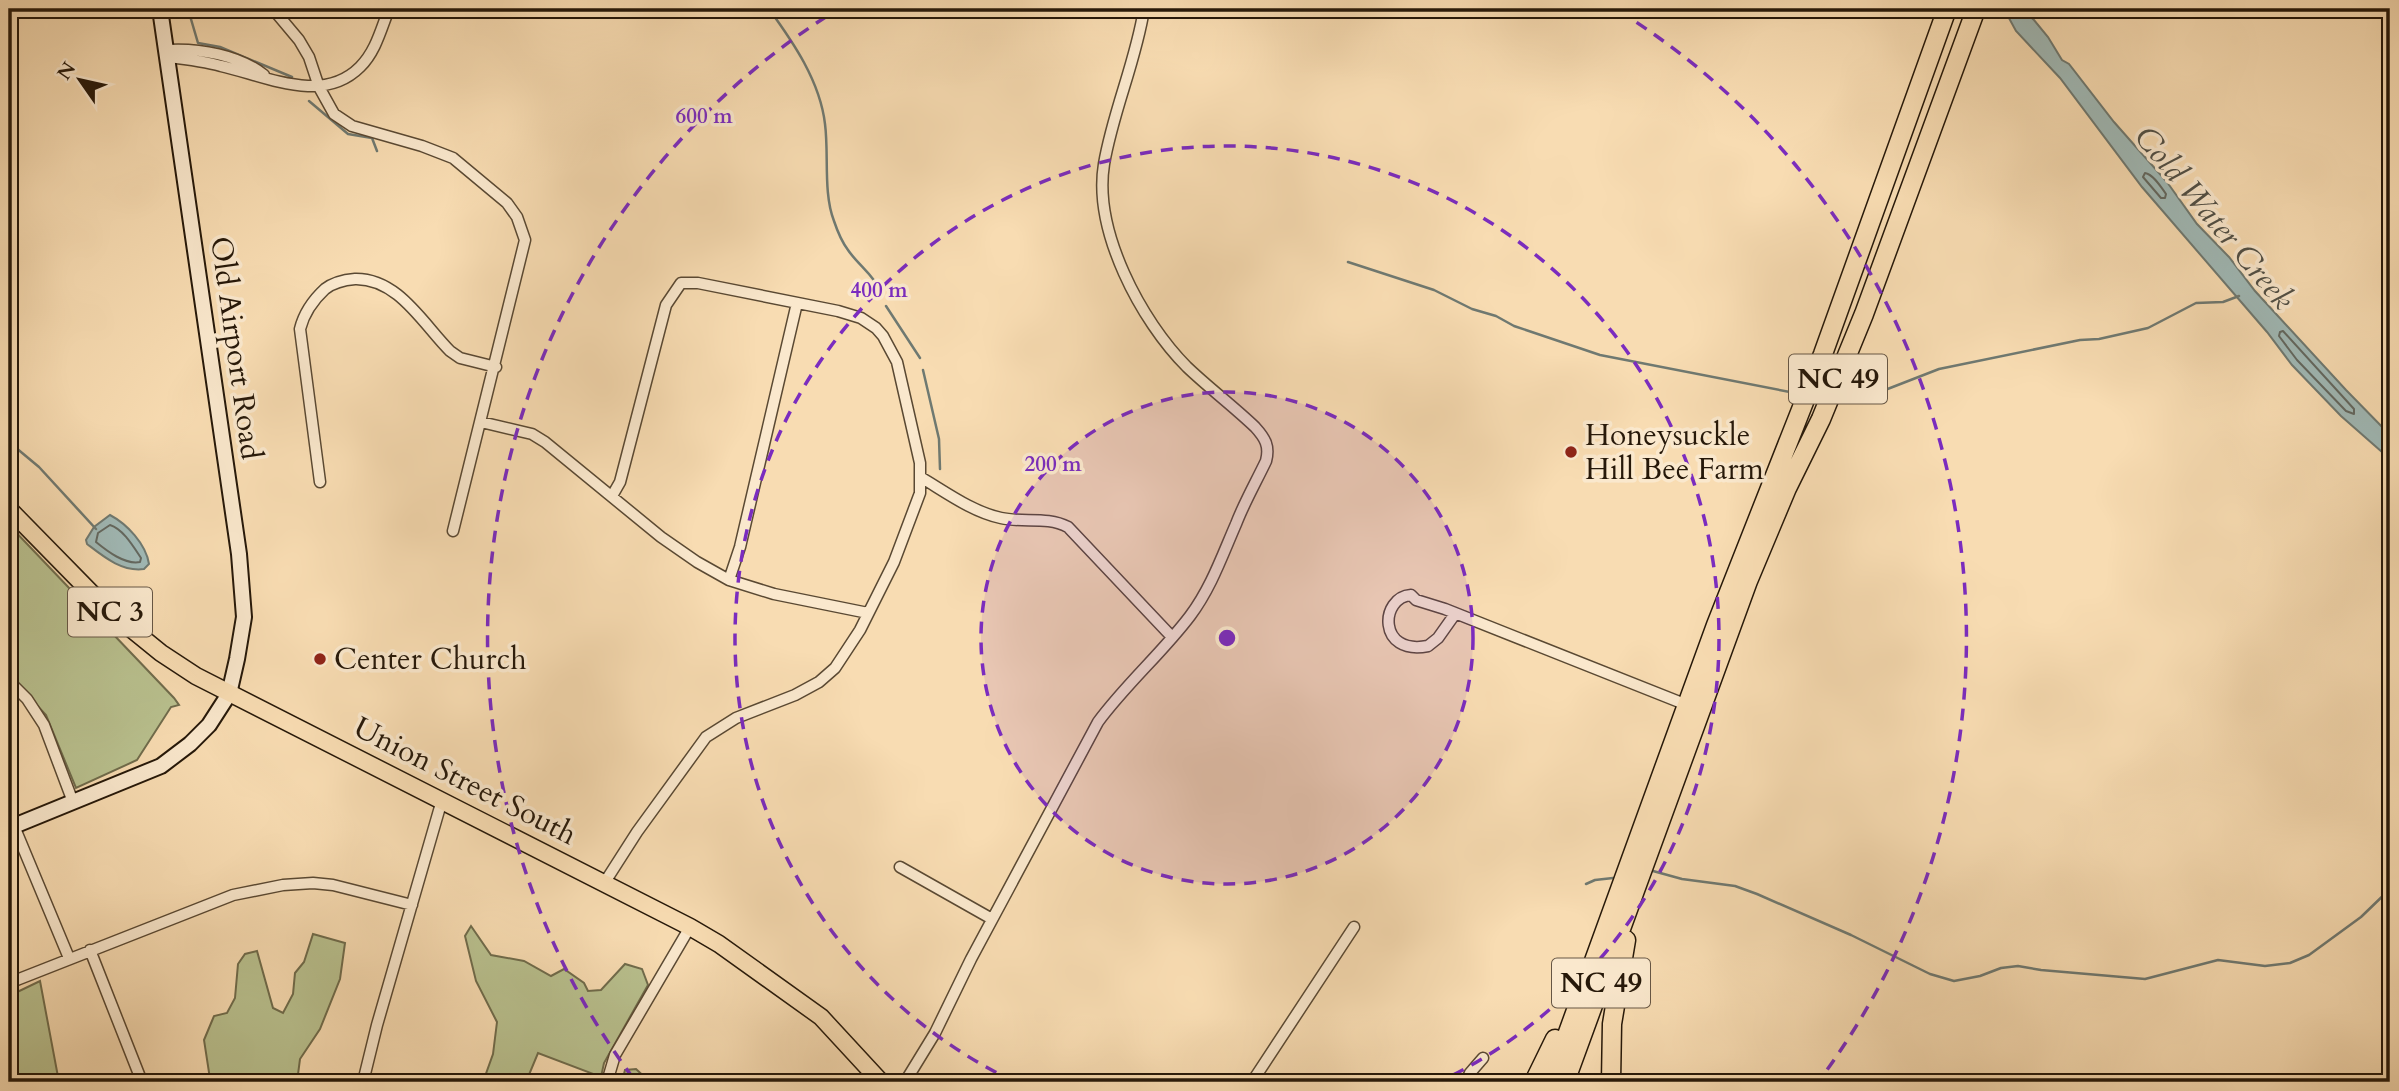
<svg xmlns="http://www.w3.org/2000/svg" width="2399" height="1091" font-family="Cardo,serif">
<rect width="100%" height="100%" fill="#f8dcb2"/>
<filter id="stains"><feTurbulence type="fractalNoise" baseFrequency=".00286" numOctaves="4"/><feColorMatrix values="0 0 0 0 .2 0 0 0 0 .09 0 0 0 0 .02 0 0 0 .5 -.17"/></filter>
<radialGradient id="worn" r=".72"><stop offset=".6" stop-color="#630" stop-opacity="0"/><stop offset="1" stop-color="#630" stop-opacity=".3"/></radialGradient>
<path fill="#b9c18f" stroke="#706c4c" stroke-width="2" d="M9,525L174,698L179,705L171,707L137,760L76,788L46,715L9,675Z
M471,926L491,955L524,961L551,976L564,969L584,983L588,991L601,990L625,964L642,969L648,985L604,1063L601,1077L538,1053L526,1082H483L493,1054L497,1022L476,981L465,936Z
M313,934L345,943L340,979L320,1029L300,1059L297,1082H256L243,1079L215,1082L210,1079L204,1040L214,1016L227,1013L235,998L238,964L245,954L257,951L273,1008L283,1013L293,994L295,973L304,962Z
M40,981L59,1082H9V996Z
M636,1069L650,1082H622L625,1070Z"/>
<path fill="#a0b9b6" stroke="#6f7971" stroke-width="2" d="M2004,9H2025L2027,14L2034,20L2048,37L2062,60L2069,64L2114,122L2167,182L2197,224L2229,257L2255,291L2346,390L2390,435V459L2341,416L2292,365L2267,332L2142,187L2060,78L2016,31Z
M110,515C127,524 146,544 149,564L144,569C122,572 104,557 87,544L86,540L94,527Z"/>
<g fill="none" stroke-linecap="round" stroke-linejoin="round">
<path stroke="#636860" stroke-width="2" d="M2145,173C2153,174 2161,187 2166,194L2165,198H2161L2143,177Z
M2283,331L2354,409V414L2346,411L2297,360L2279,336L2280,332Z
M110,525C123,529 133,546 141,558L140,562C125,565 107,551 96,542L98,533Z"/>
<path stroke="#6f7971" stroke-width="2.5" d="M188,9L198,43L220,47L292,77
M769,9C793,42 820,81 825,124C829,154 823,193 834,221C837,230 842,242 848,250C858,265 874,275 881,292
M309,101L348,134L372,138L377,151
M1348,262L1434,290L1472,309L1496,316L1514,326L1600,355L1795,393
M886,306L920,358
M923,370L939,439L940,469
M1840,393H1866L1885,390L1939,369L2080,340L2099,339L2148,328L2196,303L2223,302L2239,296
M9,442L39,467L96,529
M1653,871L1682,879L1735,886L1757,894L1851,935L1930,974L1954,981L1980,976L2001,968L2018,966L2041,970L2145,979L2218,960L2265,966L2290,963L2309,955L2361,917L2390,889
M1586,884L1595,880L1613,878"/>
<defs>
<path id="street" d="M273,9L299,40L309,57L319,87L334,114L352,126L422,146L453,158L507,203L517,217L525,240L453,531
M167,50C199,48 239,55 264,75
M168,57C186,59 204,61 221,66C266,76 322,105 360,67C376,51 381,29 389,9
M481,422L532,434L545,442L661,537L697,562L729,580L774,594L868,613
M922,478C947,493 973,512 1001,518C1024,523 1047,516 1068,527L1172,637
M320,482L300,329C304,313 312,301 325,289C334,282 343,280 355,279C398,278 423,324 450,351L460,358L496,367
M729,580L740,547L797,303
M1455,614L1438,638L1428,646C1377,656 1380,597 1411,595L1416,600L1445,609L1687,705
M9,681L27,699L44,725L73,802
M14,826L69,958
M900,867L992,919
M605,882L637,832L706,737L736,718L795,695L819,682L835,668L860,630L894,562L920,493V463L897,362L883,336L876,328L861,318L838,311L698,283H681L666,305L620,482L612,496
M90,950L142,1082
M9,983L233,895L283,885L313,883L333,885L412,905
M363,1082L377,1025L442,800
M607,1082L615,1055L690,927
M905,1082L935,1033L971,959L1098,722C1126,684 1162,653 1190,616C1211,588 1222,556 1236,524C1244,503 1256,482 1266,461C1270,446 1265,438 1255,427C1233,406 1209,388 1187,367C1141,321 1093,231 1104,164C1113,111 1136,61 1144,9
M1252,1082L1354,927
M1466,1082L1470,1073L1483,1058"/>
<path id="secondary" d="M9,828L161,766L190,744L209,725L229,694L237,659L244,617L239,554L160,9"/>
<path id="primary" d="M9,509L108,610L161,653L196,676L690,927L719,944L821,1017L881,1082"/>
<path id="highway" d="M1534,1082L1555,1039
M1550,1082L1716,625L1823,354L1947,9
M1565,1082L1748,581L1787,488L1821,419L1864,314L1976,9
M1611,1082L1612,1024L1626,940"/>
</defs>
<use href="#street" stroke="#5a4933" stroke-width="13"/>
<use href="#secondary" stroke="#261809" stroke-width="18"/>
<use href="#primary" stroke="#261809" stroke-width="19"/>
<use href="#highway" stroke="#261809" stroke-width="21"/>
<use href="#street" stroke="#fae8cd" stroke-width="10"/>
<use href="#secondary" stroke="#fae8cd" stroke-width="14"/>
<use href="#primary" stroke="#f8dcb2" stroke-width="16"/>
<use href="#highway" stroke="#f8dcb2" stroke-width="18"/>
</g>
<circle cx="1227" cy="638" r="246" fill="#7b2cbf" fill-opacity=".12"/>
<g fill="none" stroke="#7b2cbf" stroke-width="3.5" stroke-dasharray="12 9">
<circle cx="1227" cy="638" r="246"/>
<path d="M1015 1082A492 492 0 1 1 1439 1082"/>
<path d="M633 1078A739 739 0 0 1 835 11M1619 11A739 739 0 0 1 1821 1078"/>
</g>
<g fill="#8f2418" stroke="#fae8cd" stroke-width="2.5">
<circle cx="1571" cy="452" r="7"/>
<circle cx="320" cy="659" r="7"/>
</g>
<g text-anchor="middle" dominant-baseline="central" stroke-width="7" stroke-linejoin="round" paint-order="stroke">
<g fill="#fae8cd" stroke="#665644" stroke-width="2">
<rect x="1789" y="354.5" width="98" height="49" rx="5"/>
<rect x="68" y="587.5" width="84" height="49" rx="5"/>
<rect x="1552" y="958.5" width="98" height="49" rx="5"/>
</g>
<g font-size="28" font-weight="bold" fill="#261809">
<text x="1838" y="379">NC 49</text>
<text x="110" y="612">NC 3</text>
<text x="1601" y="983">NC 49</text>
</g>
<g font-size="30" fill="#261809" stroke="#fae8cd">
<text transform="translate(236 348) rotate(82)">Old Airport Road</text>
<text transform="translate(465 781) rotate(27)">Union Street South</text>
</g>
<g font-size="30" fill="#261809" stroke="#fae8cd" text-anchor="start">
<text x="1585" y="435">Honeysuckle<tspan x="1585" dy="34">Hill Bee Farm</tspan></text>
<text x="334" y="659">Center Church</text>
</g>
<g font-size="32" font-style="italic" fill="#515046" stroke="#fae8cd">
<text transform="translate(2214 218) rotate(50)">Cold Water Creek</text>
</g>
</g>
<circle cx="1227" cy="638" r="10" fill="#7b2cbf" stroke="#fae8cd" stroke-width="3.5"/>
<g font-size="21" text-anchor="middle" font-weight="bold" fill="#7b2cbf" stroke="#fae8cd" stroke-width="7" stroke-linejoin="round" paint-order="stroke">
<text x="704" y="123">600 m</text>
<text x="879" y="297">400 m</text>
<text x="1053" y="471">200 m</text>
</g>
<rect width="2399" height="1091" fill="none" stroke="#f8dcb2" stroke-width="35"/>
<rect x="10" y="10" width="2378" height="1070" fill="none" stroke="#261809" stroke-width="3.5"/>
<rect x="18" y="18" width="2364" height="1056" fill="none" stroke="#261809" stroke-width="2"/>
<g transform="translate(80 80) rotate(304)" stroke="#fae8cd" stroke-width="5" paint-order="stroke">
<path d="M0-5L12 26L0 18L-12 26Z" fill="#261809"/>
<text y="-10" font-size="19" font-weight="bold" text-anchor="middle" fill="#261809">N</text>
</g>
<rect width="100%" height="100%" filter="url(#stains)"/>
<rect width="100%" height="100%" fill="url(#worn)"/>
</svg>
